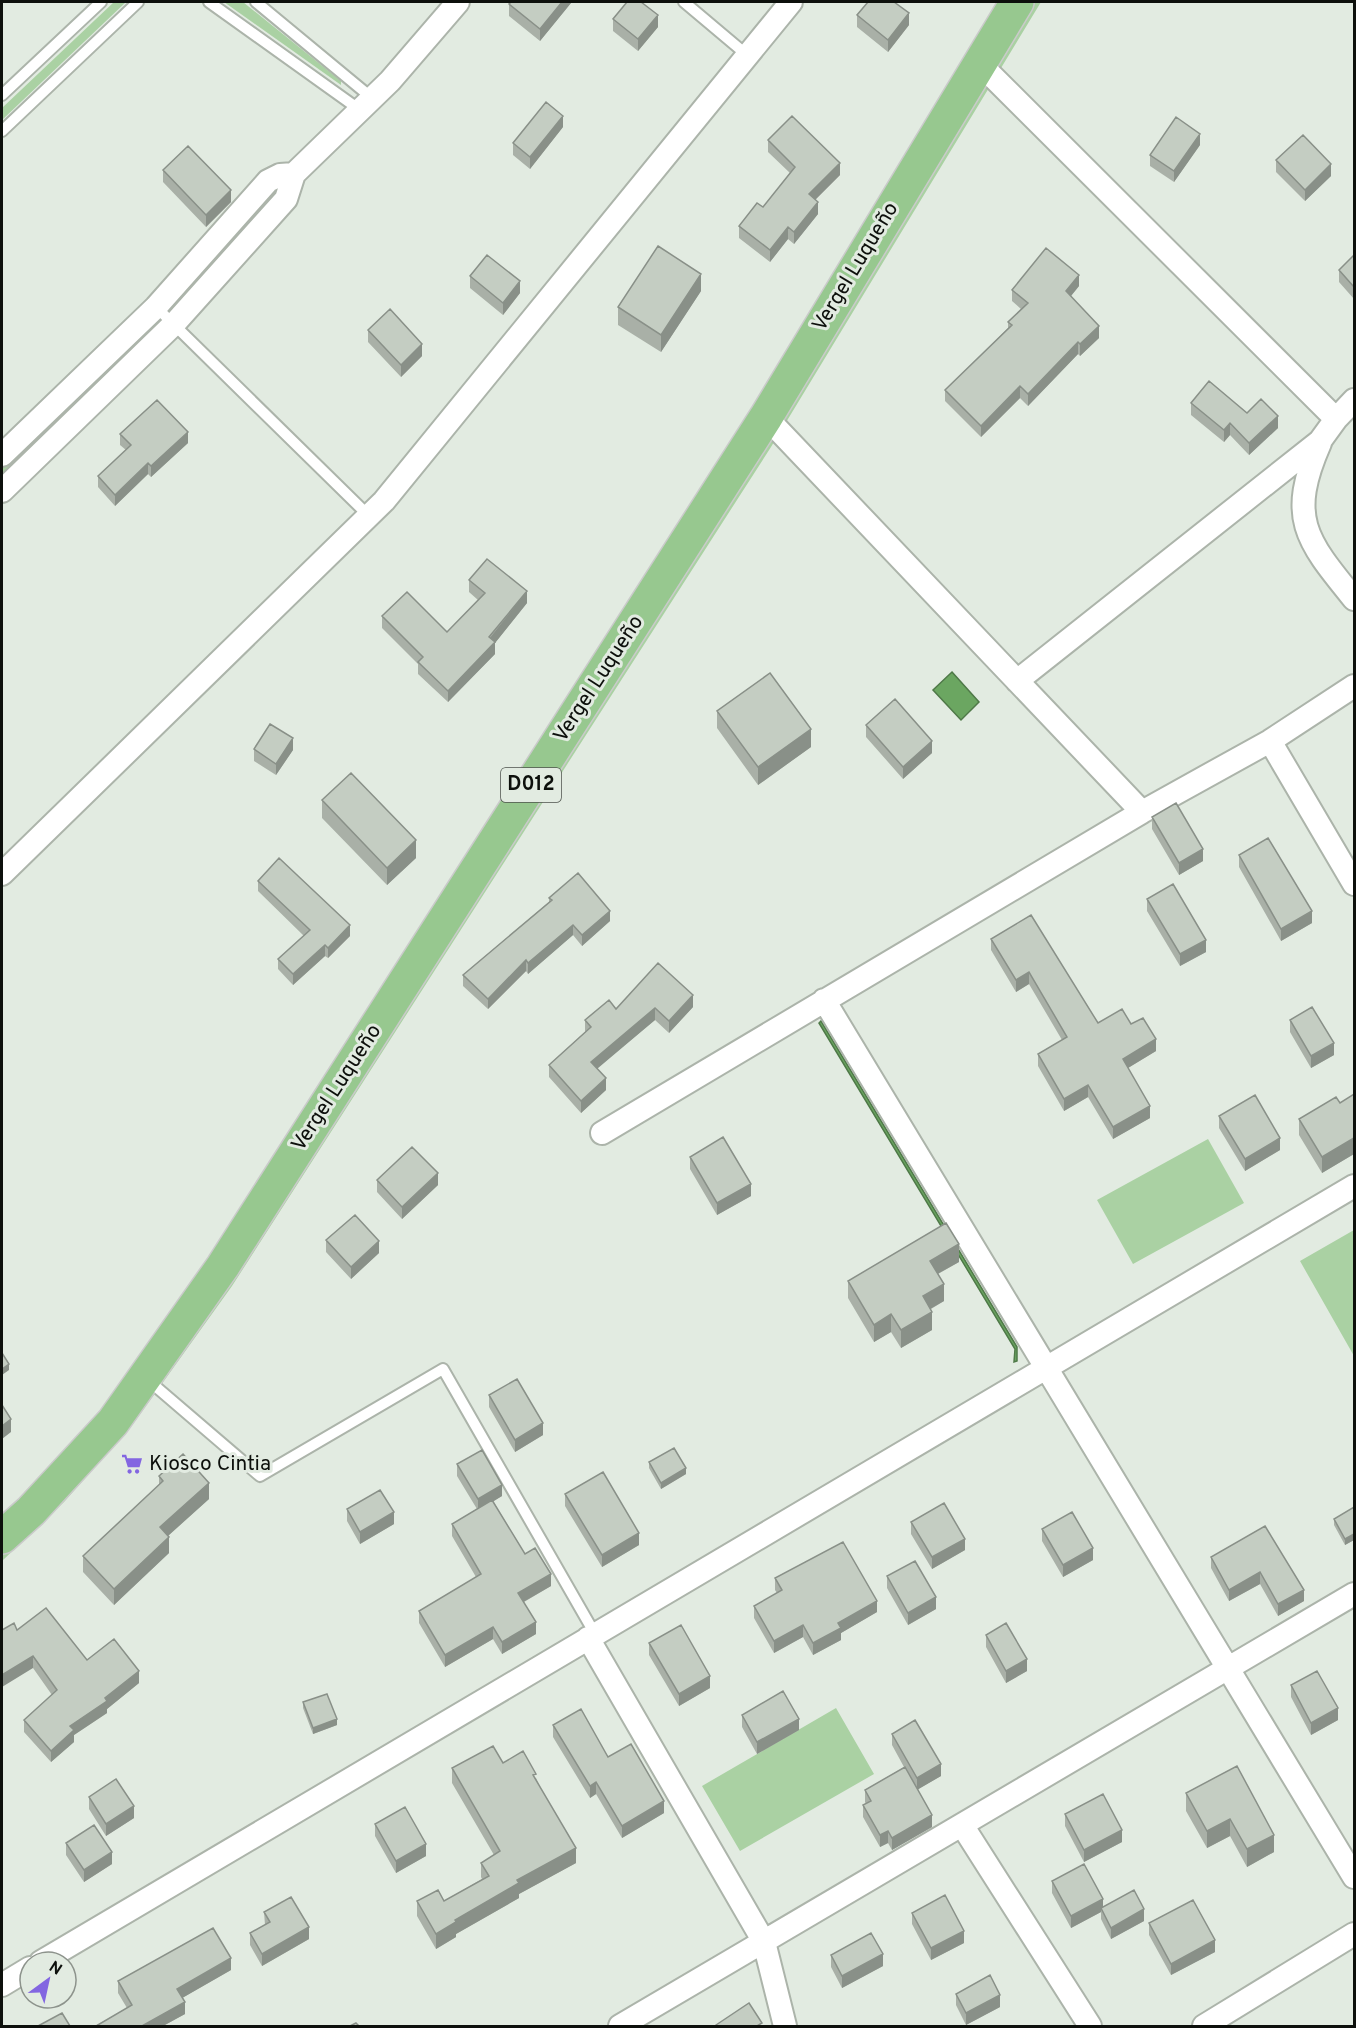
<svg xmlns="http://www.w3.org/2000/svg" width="1356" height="2028" font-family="Overpass,sans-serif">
<rect width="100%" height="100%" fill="#e2ebe1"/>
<path fill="#aad1a3" d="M114,2H126L2,120V108Z
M224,2H243L341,81V85Z
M1033,2H1041L771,447L232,1286L133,1424L64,1502L2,1561V1552L59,1497Z
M273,186L281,190L179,302L176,298Z
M139,333L147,336L2,480V466Z
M1208,1139L1244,1203L1133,1264L1097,1200Z
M1354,1230V1356L1300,1261Z
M836,1708L874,1774L740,1851L702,1786Z"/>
<path fill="#6ba661" stroke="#4f7948" stroke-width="1.5" d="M952,672L979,702L961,720L933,690Z
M821,1021L1017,1347V1361L1014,1362L1015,1349L819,1023Z"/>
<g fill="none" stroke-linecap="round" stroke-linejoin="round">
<defs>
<path id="lane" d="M209,2L360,110
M256,2L372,98
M684,2L747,55
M2,95L101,2
M2,131L138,2
M156,307L369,516
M148,1380L260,1476L443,1369L595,1634"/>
<path id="street" d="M979,63L1336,419
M766,417L1142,812
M1320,443C1287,518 1306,540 1354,599
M2,455L156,307L268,181L280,175L294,174
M2,491L174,324L286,199L294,174L390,81L458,2
M1017,681L1320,441L1336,419L1354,400
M1270,741L1354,884
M2,874L384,501L791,2
M824,1000L1354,1877
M602,1133L1142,812L1270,741L1354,686
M588,1638L764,1942L785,2026
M962,1825L1090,2026
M41,1962L1354,1186
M2,1985L30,1968
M620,2026L1354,1594
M1204,2026L1354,1934"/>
<path id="primary" d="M2,1537L31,1511L113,1422L223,1266L766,417L1017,2"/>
</defs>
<use href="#lane" stroke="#acb4aa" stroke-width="14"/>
<use href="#street" stroke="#acb4aa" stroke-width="26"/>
<use href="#primary" stroke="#cacaca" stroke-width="36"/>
<use href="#lane" stroke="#fff" stroke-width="10"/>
<use href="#street" stroke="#fff" stroke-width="22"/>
<use href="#primary" stroke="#97c88f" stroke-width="33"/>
</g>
<path fill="#a9b0a7" d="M571,2V3L540,41L509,16V4Z
M857,15L909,25L888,52L857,27Z
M613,19L658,27L638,51L613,31Z
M563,127L530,169L513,155V143Z
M768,140L840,175L815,200L818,214L794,244L788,239L770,262L739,238V226L763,207L790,173L768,152Z
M1200,145L1174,182L1150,166V155Z
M1276,160L1331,176L1305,201L1276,172Z
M163,170L231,202L206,227L163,182Z
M1354,255V299L1339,282V270Z
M470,276L520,293L503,315L470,288Z
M1079,286L1071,296L1099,338L1080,356L1078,354L1028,406L1020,398L981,437L945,401V390L1008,328V322L1021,309L1012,301V290Z
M701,291L661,352L618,325V307Z
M368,330L422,356L401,377L368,342Z
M1191,403L1247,413L1278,428L1249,455L1230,435L1224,442L1191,415Z
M120,434L188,443L151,477L148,474L115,506L98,487V476L126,450L120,445Z
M469,580L527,603L495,643V654L448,702L418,674V664L382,628V616L447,632L478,600L469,592Z
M717,711L811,747L758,785L717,728Z
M866,725L932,753L903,779L866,737Z
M254,749L293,750L276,775L254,761Z
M322,800L416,858L387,885L322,818Z
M1152,817L1203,861L1179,875L1152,829Z
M1239,855L1312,923L1281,941L1239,867Z
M258,881L350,936L328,958L325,956L293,985L278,969V959L304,936L258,891Z
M549,898L610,921L582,946L573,935L528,974L526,971L488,1009L463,986V975L549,902Z
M1147,899L1206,952L1180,966L1147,911Z
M991,939L1098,1023L1131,1024L1156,1051L1128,1068L1150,1118L1113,1139L1088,1097L1064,1111L1038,1066V1054L1062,1040L1029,984L1016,992L991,950Z
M693,1007L669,1033L655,1020L597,1068L606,1090L581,1113L549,1077V1065L585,1032V1020L616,1009Z
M1290,1020L1334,1055L1311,1068L1290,1032Z
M1354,1094V1154L1322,1173L1299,1135V1119L1340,1103Z
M1219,1116L1280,1150L1245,1171L1219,1128Z
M690,1157L751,1196L717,1215L690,1169Z
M377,1180L438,1185L402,1219L377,1192Z
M326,1240L379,1253L351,1279L326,1252Z
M959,1262L938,1274L944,1301L931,1309L932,1330L901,1348L891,1332L874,1342L848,1298V1281Z
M489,1395L543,1435L515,1452L489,1407Z
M649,1462L686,1474L661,1489L649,1468Z
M457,1464L502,1496L493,1501L525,1554L551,1586L524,1602L536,1634L502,1654L493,1639L445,1667L419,1623V1611L476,1577L452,1536V1524L477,1509L457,1476Z
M159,1476L209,1499L168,1536L169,1553L114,1605L83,1572V1556L159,1485Z
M565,1494L639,1545L602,1567L565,1506Z
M1354,1507V1540L1345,1545L1334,1525V1519Z
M347,1509L394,1524L360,1544L347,1521Z
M911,1522L965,1550L932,1569L911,1534Z
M1265,1526L1304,1601L1278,1616L1260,1584L1229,1601L1211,1568V1557Z
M1042,1529L1093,1560L1063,1577L1042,1541Z
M887,1576L936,1609L908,1625L887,1588Z
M775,1578L877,1612L841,1633V1640L813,1655L803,1637L774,1653L754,1618V1606L777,1593L775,1590Z
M17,1630L139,1683L107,1709V1713L74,1735V1742L51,1762L24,1732V1720L52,1695L33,1668Z
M986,1635L1027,1671L1006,1683L986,1647Z
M649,1643L710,1688L679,1706L649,1655Z
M1291,1685L1338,1720L1311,1735L1291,1697Z
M303,1702L337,1725L313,1734L303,1708Z
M742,1715L799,1730L757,1754L742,1727Z
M553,1725L664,1813L622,1838L596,1794L590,1798L553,1737Z
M892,1734L941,1776L918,1789L932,1827L892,1850L888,1843L880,1847L863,1817V1805L866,1804L865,1802V1790L904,1767L892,1745Z
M503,1763L536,1778L576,1863L519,1894V1898L456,1934V1937L436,1949L417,1916V1901H444L482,1879L481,1877V1863L494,1855L452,1783V1768Z
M1237,1766L1274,1852L1247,1867L1230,1836L1207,1848L1186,1811V1793Z
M89,1797L134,1818L106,1836L89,1809Z
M1065,1814L1122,1842L1084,1862L1065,1826Z
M375,1824L426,1856L396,1873L375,1836Z
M66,1843L112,1864L84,1882L66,1855Z
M1052,1881L1103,1906L1144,1921L1111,1939L1101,1919V1912L1071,1928L1052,1893Z
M264,1912L309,1939L262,1966L250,1945V1933L265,1925Z
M912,1913L964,1943L931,1960L912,1924Z
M1149,1923L1215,1952L1171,1975L1149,1935Z
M831,1955L883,1966L842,1988L831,1967Z
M231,1970L182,1998L185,2014L163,2026H95L127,2008L118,1993V1981Z
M956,1994L1000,2007L966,2025L956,2005Z"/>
<path fill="#899088" d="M562,2H571V3L540,41V29Z
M909,13V25L888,52V40Z
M658,15V27L638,51V39Z
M563,116V127L530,169V157Z
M1200,134V145L1174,182V171Z
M840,163V175L809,206V194Z
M1331,164V176L1305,201V190Z
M231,190V202L206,227V215Z
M818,202V214L794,244V232Z
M788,227V239L770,262V250Z
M701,274V291L661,352V335Z
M1079,275V286L1066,302V291Z
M520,281V293L503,315V303Z
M1099,326V338L1080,356V344Z
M1078,342V354L1028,406V394Z
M422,344V356L401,377V365Z
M1020,386V398L981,437V426Z
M1278,416V428L1249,455V443Z
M1230,423V435L1224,442V430Z
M188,432V443L151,477V466Z
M148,463V474L115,506V495Z
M527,591V603L495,643V654L448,702V691Z
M811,729V747L758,785V767Z
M293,738V750L276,775V764Z
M932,741V753L903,779V767Z
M416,840V858L387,885V868Z
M1203,849V861L1179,875V863Z
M610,911V921L582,946V935Z
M1312,911V923L1281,941V929Z
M350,925V936L328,958V948Z
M573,925V935L528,974V963Z
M1206,940V952L1180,966V954Z
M325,945V956L293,985V974Z
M526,960V971L488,1009V999Z
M1029,972V984L1016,992V980Z
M693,995V1007L669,1033V1021Z
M655,1008V1020L591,1074V1062Z
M1156,1039V1051L1123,1071V1059Z
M1334,1043V1055L1311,1068V1056Z
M606,1078V1090L581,1113V1101Z
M1088,1085V1097L1064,1111V1099Z
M1150,1106V1118L1113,1139V1127Z
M1280,1138V1150L1245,1171V1159Z
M1354,1138V1154L1322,1173V1157Z
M438,1173V1185L402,1219V1207Z
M751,1184V1196L717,1215V1203Z
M379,1241V1253L351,1279V1267Z
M959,1244V1262L930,1278V1261Z
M944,1284V1301L923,1313V1296Z
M932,1312V1330L901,1348V1330Z
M891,1314V1332L874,1342V1325Z
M9,1364V1370L2,1375V1369Z
M11,1419V1432L2,1439V1426Z
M543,1423V1435L515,1452V1440Z
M686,1468V1474L661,1489V1483Z
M209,1483V1499L160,1543V1527Z
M502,1485V1496L478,1511V1499Z
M394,1512V1524L360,1544V1532Z
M639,1533V1545L602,1567V1555Z
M1354,1534V1540L1345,1545V1539Z
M169,1537V1553L114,1605V1589Z
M965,1539V1550L932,1569V1557Z
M1093,1548V1560L1063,1577V1565Z
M1260,1572V1584L1229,1601V1590Z
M551,1574V1586L518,1605V1593Z
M1304,1590V1601L1278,1616V1604Z
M936,1597V1609L908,1625V1613Z
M877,1601V1612L841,1633V1640L813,1655V1643L838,1623Z
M536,1622V1634L502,1654V1642Z
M803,1625V1637L774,1653V1641Z
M493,1627V1639L445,1667V1655Z
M33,1656V1668L2,1687V1675Z
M1027,1659V1671L1006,1683V1671Z
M139,1671V1683L107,1709V1713L74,1735V1742L51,1762V1751L70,1726Z
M710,1676V1688L679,1706V1694Z
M1338,1708V1720L1311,1735V1723Z
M337,1719V1725L313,1734V1728Z
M799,1719V1730L757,1754V1742Z
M941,1764V1776L917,1790V1778Z
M596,1782V1794L590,1798V1786Z
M664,1801V1813L622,1838V1826Z
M134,1806V1818L106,1836V1824Z
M932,1815V1827L892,1850V1838Z
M1230,1819V1836L1207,1848V1831Z
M1122,1830V1842L1084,1862V1850Z
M888,1831V1843L880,1847V1835Z
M1274,1835V1852L1247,1867V1849Z
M426,1844V1856L396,1873V1861Z
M576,1848V1863L519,1894V1898L456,1934V1937L436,1949V1934L455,1920L517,1880Z
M112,1852V1864L84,1882V1870Z
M1103,1899V1911L1101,1908V1912L1071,1928V1916Z
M1144,1909V1921L1111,1939V1928Z
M309,1927V1939L262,1966V1954Z
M964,1931V1943L931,1960V1948Z
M1215,1940V1952L1171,1975V1964Z
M883,1954V1966L842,1988V1976Z
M231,1958V1970L177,2001V1989Z
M1000,1995V2007L966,2025V2013Z
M185,2002V2014L163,2026H142Z"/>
<path fill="#c4cdc2" stroke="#899088" stroke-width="1.5" d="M511,2H562L540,29L509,4Z
M627,2H641L658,15L638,39L613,19Z
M868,2H894L909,13L888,40L857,15Z
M546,102L563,116L530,157L513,143Z
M792,116L840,163L809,194L818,202L794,232L788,227L770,250L739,226L757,203L763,207L795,167L768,140Z
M1176,117L1200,134L1174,171L1150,155Z
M1303,135L1331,164L1305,190L1276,160Z
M188,146L231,190L206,215L163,170Z
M658,246L701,274L661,335L618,307Z
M1046,248L1079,275L1066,291L1099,326L1080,344L1078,342L1028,394L1020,386L981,426L945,390L1012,325L1008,322L1028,303L1012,290Z
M487,255L520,281L503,303L470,276Z
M1354,255V287L1339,270Z
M390,309L422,344L401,365L368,330Z
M1209,381L1247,413L1261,399L1278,416L1249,443L1230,423L1224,430L1191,403Z
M157,400L188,432L151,466L148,463L115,495L98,476L131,445L120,434Z
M487,559L527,591L489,637L495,642L448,691L418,662L423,657L382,616L407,592L447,632L485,593L469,580Z
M770,673L811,729L758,767L717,711Z
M895,699L932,741L903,767L866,725Z
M270,724L293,738L276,764L254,749Z
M351,773L416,840L387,868L322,800Z
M1176,803L1203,849L1179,863L1152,817Z
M1268,838L1312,911L1281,929L1239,855Z
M279,858L350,925L328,948L325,945L293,974L278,959L310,930L258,881Z
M578,873L610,911L582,935L573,925L528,963L526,960L488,999L463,975L552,900L549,898Z
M1173,884L1206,940L1180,954L1147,899Z
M1031,915L1098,1023L1122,1009L1131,1024L1143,1018L1156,1039L1123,1059L1150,1106L1113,1127L1088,1085L1064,1099L1038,1054L1067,1037L1029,972L1016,980L991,939Z
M658,963L693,995L669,1021L655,1008L591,1062L606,1078L581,1101L549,1065L591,1027L585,1020L609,1000L616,1009Z
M1312,1007L1334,1043L1311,1056L1290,1020Z
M1354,1094V1138L1322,1157L1299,1119L1336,1097L1340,1103Z
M1255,1095L1280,1138L1245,1159L1219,1116Z
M723,1137L751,1184L717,1203L690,1157Z
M412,1147L438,1173L402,1207L377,1180Z
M355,1215L379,1241L351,1267L326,1240Z
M946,1223L959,1244L930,1261L944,1284L923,1296L932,1312L901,1330L891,1314L874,1325L848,1281Z
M2,1353L9,1364L2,1369Z
M517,1379L543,1423L515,1440L489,1395Z
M2,1405L11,1419L2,1426Z
M674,1448L686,1468L661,1483L649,1462Z
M482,1450L502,1485L478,1499L457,1464Z
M183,1454L209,1483L160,1527L169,1537L114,1589L83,1556L163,1481L159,1476Z
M603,1472L639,1533L602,1555L565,1494Z
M380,1490L394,1512L360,1532L347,1509Z
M492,1500L525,1554L535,1548L551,1574L518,1593L536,1622L502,1642L493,1627L445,1655L419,1611L481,1574L452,1524Z
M944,1503L965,1539L932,1557L911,1522Z
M1354,1507V1534L1345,1539L1334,1519Z
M1072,1512L1093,1548L1063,1565L1042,1529Z
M1265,1526L1304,1590L1278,1604L1260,1572L1229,1590L1211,1557Z
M843,1542L877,1601L838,1623L841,1628L813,1643L803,1625L774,1641L754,1606L782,1590L775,1578Z
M915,1561L936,1597L908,1613L887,1576Z
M46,1608L87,1660L114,1639L139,1671L105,1698L107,1701L70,1726L74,1730L51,1751L24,1720L57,1690L33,1656L2,1675V1630L14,1623L17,1630Z
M1006,1623L1027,1659L1006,1671L986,1635Z
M681,1625L710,1676L679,1694L649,1643Z
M1317,1671L1338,1708L1311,1723L1291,1685Z
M783,1691L799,1719L757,1742L742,1715Z
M327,1694L337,1719L313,1728L303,1702Z
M581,1709L608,1757L631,1744L664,1801L622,1826L596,1782L590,1786L553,1725Z
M915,1720L941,1764L917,1778L892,1734Z
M493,1746L503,1763L523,1751L536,1774L533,1775L576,1848L517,1880L519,1883L455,1920L456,1922L436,1934L417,1901L438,1890L444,1901L489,1876L481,1863L500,1851L452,1768Z
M1237,1766L1274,1835L1247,1849L1230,1819L1207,1831L1186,1793Z
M905,1767L932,1815L892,1838L888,1831L880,1835L863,1805L871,1801L865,1790Z
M116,1779L134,1806L106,1824L89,1797Z
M1103,1794L1122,1830L1084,1850L1065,1814Z
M405,1807L426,1844L396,1861L375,1824Z
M94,1825L112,1852L84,1870L66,1843Z
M1084,1864L1103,1899L1071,1916L1052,1881Z
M1134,1890L1144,1909L1111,1928L1101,1908Z
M945,1895L964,1931L931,1948L912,1913Z
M291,1897L309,1927L262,1954L250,1933L270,1922L264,1912Z
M1193,1900L1215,1940L1171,1964L1149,1923Z
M213,1928L231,1958L177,1989L185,2002L142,2026H96L132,2005L118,1981Z
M871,1933L883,1954L842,1976L831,1955Z
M990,1975L1000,1995L966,2013L956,1994Z
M749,2003L762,2023L757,2026H717L716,2025Z
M62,2013L70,2026H38Z
M356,2023L359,2026H350Z"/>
<defs>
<symbol id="supermarket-bare" viewBox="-9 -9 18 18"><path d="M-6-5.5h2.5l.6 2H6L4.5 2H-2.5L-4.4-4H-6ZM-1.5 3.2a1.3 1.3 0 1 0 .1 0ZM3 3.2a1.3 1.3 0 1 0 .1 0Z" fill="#8366e1" stroke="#e2ebe1" stroke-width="2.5" paint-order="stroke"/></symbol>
</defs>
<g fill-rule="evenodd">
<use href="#supermarket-bare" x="117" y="1449" width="30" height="30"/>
</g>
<g text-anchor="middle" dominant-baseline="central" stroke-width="6" stroke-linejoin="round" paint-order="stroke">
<rect fill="#e2ebe1" stroke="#4d524c" stroke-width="1.5" x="501" y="768" width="60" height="34" rx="4.5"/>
<g font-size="20" font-weight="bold" fill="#0d100c">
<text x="531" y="785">D012</text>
</g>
<g font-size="21" fill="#0d100c" stroke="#e2ebe1">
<text transform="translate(856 267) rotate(-59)">Vergel Luqueño</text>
<text transform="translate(599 679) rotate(-57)">Vergel Luqueño</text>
<text transform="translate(337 1088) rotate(-57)">Vergel Luqueño</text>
</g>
<g font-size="21" fill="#0d100c" stroke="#e2ebe1" text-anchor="start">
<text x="149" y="1464">Kiosco Cintia</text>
</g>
</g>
<rect width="1356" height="2028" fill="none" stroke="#0d100c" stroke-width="6"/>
<g transform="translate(48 1980) rotate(33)"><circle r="28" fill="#e2ebe1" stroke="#8d938c" stroke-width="1.5"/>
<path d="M0-4.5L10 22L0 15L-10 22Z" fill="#8366e1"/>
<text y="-9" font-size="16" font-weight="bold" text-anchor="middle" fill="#0d100c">N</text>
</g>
</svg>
